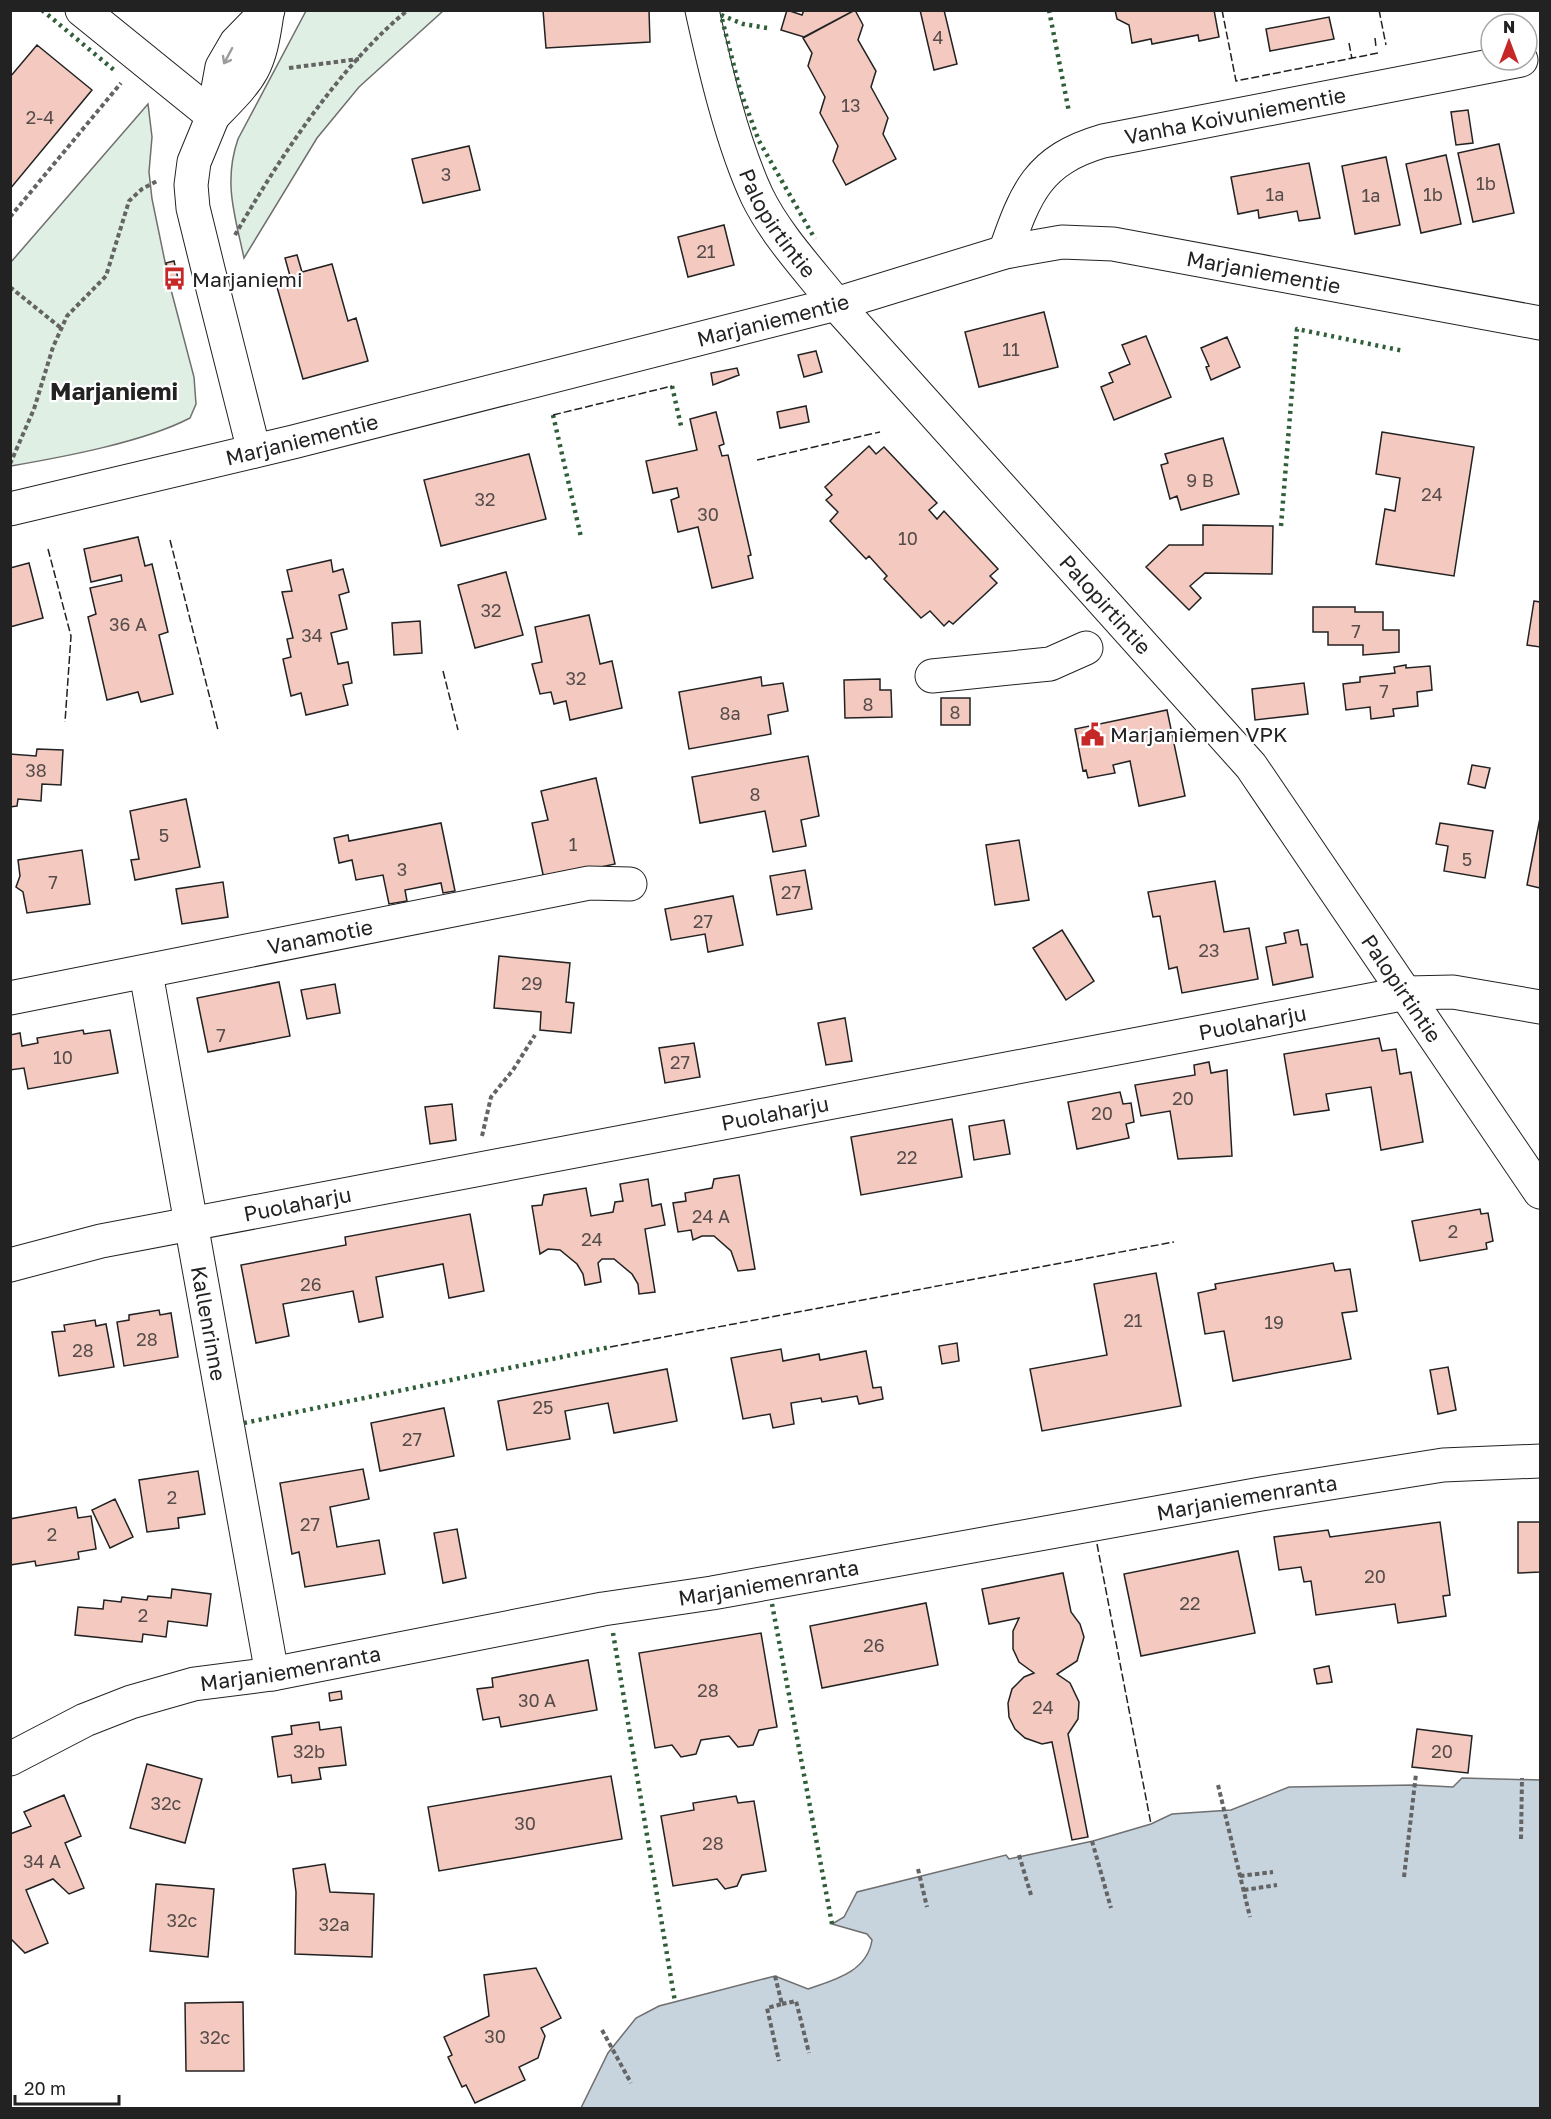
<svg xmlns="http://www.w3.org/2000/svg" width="1551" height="2119" font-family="'Golos Text',sans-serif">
<rect width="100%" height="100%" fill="#fff"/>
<path fill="#e0efe3" stroke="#6f6f6f" stroke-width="1.5" d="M306,11H443L359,87L317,138L244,258C235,216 223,182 238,139Z
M148,104L152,137L149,172L152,199L170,286L194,377L196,404L190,418C144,442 63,457 11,466V262Z"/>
<path fill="#c7d3dd" stroke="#6f6f6f" stroke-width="1.5" d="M1462,1778L1540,1780V2108H581L608,2053L636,2018L659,2006L775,1976L808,1989C834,1980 867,1972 872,1940L867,1934L832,1924L844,1917L857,1892L1006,1855L1009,1859L1093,1841L1151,1824L1172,1814L1231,1810L1289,1787L1415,1785L1453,1787Z"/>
<path fill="#f3c9c0" stroke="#222" stroke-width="1.5" d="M543,10H649L650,42L546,48Z
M787,10L802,15L804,10H855L804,37L781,30Z
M855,10L863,25L858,40L876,71L871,87L888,118L883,134L896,159L846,185L833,161L838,146L820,113L825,97L808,66L812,53L803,38Z
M920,10H944L957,64L934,70Z
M1115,10H1214L1219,37L1199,41L1198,35L1152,44L1151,39L1132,43L1129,25L1117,19Z
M1329,17L1334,39L1270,51L1266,29Z
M37,45L92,90L10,189V77Z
M1468,110L1473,143L1456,145L1451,112Z
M1499,144L1514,213L1473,222L1458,153Z
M469,146L480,190L423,203L412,159Z
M1446,155L1461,224L1421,233L1406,164Z
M1386,157L1400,225L1355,234L1342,166Z
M1309,163L1320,218L1299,221L1297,211L1259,218L1258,210L1238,214L1231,177Z
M724,225L734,265L688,277L678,237Z
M297,255L302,272L332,264L348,321L356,318L368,361L303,379L275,280L290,276L285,258Z
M174,261L179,283L172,285L166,263Z
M1044,312L1058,367L979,387L965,332Z
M1146,336L1171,397L1114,420L1101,387L1113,382L1109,373L1130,364L1122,345Z
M1227,337L1240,367L1211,380L1206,367L1209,366L1201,348Z
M816,351L822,372L804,377L798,355Z
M737,368L739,375L713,385L711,373Z
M806,406L809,422L780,428L777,412Z
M716,412L724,444L719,446L722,456L728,455L751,555L748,556L753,578L712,588L698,527L678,532L671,500L679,497L677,488L653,493L646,461L697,450L690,419Z
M1382,432L1474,447L1454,576L1376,564L1385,509L1395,511L1400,478L1376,474Z
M1223,438L1239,494L1181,510L1177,496L1170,499L1161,465L1168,463L1165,454Z
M869,446L876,454L884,447L937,503L929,510L937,519L944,511L998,569L990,576L997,583L953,624L949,621L944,626L930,611L921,618L884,579L887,576L869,556L866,559L830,521L838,512L826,500L832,495L825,487Z
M529,454L546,519L441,546L424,480Z
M1203,525L1273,526L1272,574L1205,573L1190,586L1201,598L1189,610L1146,567L1169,545H1203Z
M138,537L145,566L152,564L168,632L159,635L173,694L141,702L138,692L107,700L88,617L96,614L90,588L122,581L121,575L91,582L84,549Z
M331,560L333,572L343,569L349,592L339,595L347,629L331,633L338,664L348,662L352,683L343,685L348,705L306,715L301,693L291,696L283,659L291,657L287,639L293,638L282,592L292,591L287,570Z
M29,563L43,618L10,627V568Z
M506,572L523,635L475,648L458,585Z
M1534,601L1540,602V647L1527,645Z
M1313,607H1355V612H1383V630H1399V652L1363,655V645H1328V632H1313Z
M589,615L600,664L612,661L622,708L570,720L566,701L554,704L551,692L540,694L532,664L542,662L535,627Z
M420,621L422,653L394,655L392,623Z
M1406,665V668L1430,666L1432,690L1417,692L1418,706L1393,709L1394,716L1371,719L1370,707L1346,710L1343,684L1360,682V677L1395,673L1394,667Z
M761,677L762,686L783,683L788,711L768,715L771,734L689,749L679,692Z
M880,679V690H891L892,717L845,718L844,680Z
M1304,683L1308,714L1255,720L1252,689Z
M941,698H970V725H941Z
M1167,710L1185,796L1139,806L1130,761L1113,765L1115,773L1088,778L1086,770L1083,771L1075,729Z
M37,749L63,750L61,785L42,784L41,801L18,799L17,806L10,807V754L36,756Z
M808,756L819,816L801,820L806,846L773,852L765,811L700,823L692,777Z
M1472,765L1490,768L1485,788L1468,784Z
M596,778L615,864L544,879L532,823L548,820L541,791Z
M186,799L200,867L135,880L131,860L139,859L130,811Z
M1540,818V888L1527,885Z
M441,823L455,891L443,893L441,883L405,890L407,901L389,904L383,875L356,880L352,860L339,863L334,838L348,835L349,841Z
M1440,823L1493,831L1485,878L1444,871L1448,846L1436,844Z
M1019,840L1029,900L995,905L986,845Z
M82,850L90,904L27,913L23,892L16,887L20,876L18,860Z
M805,870L812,909L777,915L770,876Z
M1215,881L1224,932L1249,928L1258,979L1182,993L1177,967L1169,969L1160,916L1153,917L1148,892Z
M223,882L228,917L182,924L176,889Z
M733,896L743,945L708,952L705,934L671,940L665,909Z
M1062,930L1094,981L1066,1000L1033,948Z
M1298,930L1301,945L1307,944L1313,977L1273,985L1266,947L1286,943L1284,933Z
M499,956L570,963L566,1002L574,1003L571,1033L540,1030L541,1012L494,1008Z
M279,982L290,1036L208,1052L197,998Z
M335,984L340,1013L307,1019L301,990Z
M845,1018L852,1061L826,1065L818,1023Z
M83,1030L84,1034L110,1030L118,1073L28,1089L24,1068L10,1070V1035L20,1033L22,1046L38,1043L37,1038Z
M1379,1038L1382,1051L1396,1049L1400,1074L1411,1072L1423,1142L1381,1150L1371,1087L1326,1094L1329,1110L1294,1115L1284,1054Z
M694,1043L700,1077L665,1083L659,1048Z
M1209,1062L1211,1073L1227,1070L1232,1156L1178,1159L1170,1111L1141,1116L1135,1085L1195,1075L1194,1065Z
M1120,1092L1123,1104L1131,1103L1134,1122L1126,1124L1129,1138L1077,1149L1068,1102Z
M452,1104L456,1140L430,1144L425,1107Z
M952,1119L962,1177L861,1195L851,1137Z
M1004,1120L1010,1154L974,1160L969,1126Z
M739,1175L755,1269L738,1271L731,1251L714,1236H702L693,1240L691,1230L678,1232L673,1203L686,1201L685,1193L712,1188L714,1179Z
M648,1179L652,1206L661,1204L665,1225L645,1229L655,1292L639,1294L638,1284L632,1274L614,1259H602L598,1263L601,1282L585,1285L583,1274L577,1264L560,1250L548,1249L540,1254L532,1206L542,1205L544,1195L586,1188L591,1216L613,1212L615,1202L623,1201L620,1184Z
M1480,1209L1481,1214L1488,1213L1493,1241L1486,1243L1487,1249L1420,1261L1412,1221Z
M470,1214L484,1291L449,1298L443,1264L376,1277L383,1317L359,1322L353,1291L283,1304L289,1336L256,1343L241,1265L346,1245L345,1237Z
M1333,1263L1335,1271L1350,1269L1357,1311L1342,1313L1351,1359L1233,1381L1224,1331L1205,1334L1198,1293L1216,1289L1215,1284Z
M1156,1273L1181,1406L1042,1431L1030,1369L1107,1355L1094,1284Z
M159,1310L160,1315L171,1313L178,1357L124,1366L117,1322L129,1320V1315Z
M95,1320L96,1326L106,1324L114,1367L59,1376L52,1332L65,1331L64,1325Z
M957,1343L959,1361L942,1364L939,1346Z
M781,1349L783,1361L819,1354L820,1360L866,1351L873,1388L881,1387L883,1399L859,1404L857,1396L822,1402L821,1398L791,1403L794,1424L773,1428L770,1414L743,1419L731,1358Z
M1448,1367L1456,1410L1438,1414L1430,1370Z
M667,1369L677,1421L614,1433L608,1403L565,1411L570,1439L507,1450L498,1401Z
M444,1408L454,1456L380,1471L371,1423Z
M363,1469L369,1499L330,1507L337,1547L379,1540L385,1574L305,1587L299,1552L292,1554L280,1483Z
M198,1471L205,1514L178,1518L179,1528L147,1532L139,1480Z
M115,1499L133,1537L110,1548L92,1510Z
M76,1507L78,1518L91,1516L96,1549L78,1552L79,1559L36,1566L35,1561L10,1565V1519Z
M1440,1522L1450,1595L1443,1596L1446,1616L1398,1623L1395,1604L1316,1615L1311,1581L1304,1582L1301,1567L1279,1570L1274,1537L1328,1530L1330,1537Z
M1518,1522H1540V1572L1518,1573Z
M457,1529L466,1578L443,1583L434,1533Z
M1238,1551L1255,1633L1141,1656L1124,1574Z
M1063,1573L1071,1612L1080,1624L1084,1637L1077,1661L1057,1674L1070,1683L1079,1702L1078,1719L1068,1734L1088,1837L1072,1840L1052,1742L1042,1744L1025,1738L1015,1729L1009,1717L1008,1703L1012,1689L1024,1677L1034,1673L1019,1662L1013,1649V1631L1019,1618L989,1624L982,1589Z
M172,1589L211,1594L207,1626L168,1621L166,1637L143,1634L142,1642L75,1635L78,1607L103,1609L104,1600L121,1602L122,1597L147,1600L148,1596L171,1598Z
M926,1603L938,1665L822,1688L810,1626Z
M761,1633L777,1727L759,1730L753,1745L738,1747L729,1736L701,1740L696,1754L681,1757L672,1745L655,1748L639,1653Z
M588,1660L597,1710L501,1727L499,1717L483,1720L477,1689L493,1687L492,1678Z
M1329,1666L1332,1682L1317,1684L1314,1669Z
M341,1691L342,1699L330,1701L329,1693Z
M319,1722L320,1730L341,1727L346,1765L319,1768L321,1779L292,1783L291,1775L278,1777L272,1737L292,1734L291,1726Z
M1417,1729L1472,1736L1468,1773L1412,1767Z
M147,1764L202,1779L185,1843L130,1828Z
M611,1776L622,1839L439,1871L428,1807Z
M64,1795L81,1836L65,1843L84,1888L69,1894L53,1879L26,1890L48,1943L25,1953L10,1938V1834L31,1826L24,1812Z
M736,1796L738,1803L754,1801L766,1871L742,1875L737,1886L725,1889L717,1879L673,1886L661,1816L694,1810L693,1803Z
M325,1864L330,1892L374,1894L372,1957L295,1954L296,1892L293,1869Z
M156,1884L214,1889L208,1957L150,1951Z
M536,1968L561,2018L541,2028L545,2036L538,2058L519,2067L525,2080L475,2103L466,2085L462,2087L448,2057L452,2055L444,2037L489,2016L484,1975Z
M243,2002L244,2071H186L185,2003Z"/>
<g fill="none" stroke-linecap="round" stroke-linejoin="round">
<defs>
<g id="minor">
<path d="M82,10L213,116"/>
<path id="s1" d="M702,10C715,69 732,142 757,196C776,235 809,270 836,304L1251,766L1540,1192"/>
<path d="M213,116C252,76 259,70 267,13"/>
<path id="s2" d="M1005,252C1026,192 1038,160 1103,141L1521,60"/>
<path d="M254,451L209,273L193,208L191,185L194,162L213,116L222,67L236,43L268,10"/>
<path id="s3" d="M10,509L293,442L836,304L1005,252L1062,242L1113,244L1540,323"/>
<path d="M932,676L1050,664L1086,648"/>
<path id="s4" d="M146,973L272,1674"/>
<path id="s5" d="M10,998L589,883L630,884"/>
<path id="s6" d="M10,1265L101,1241L1407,993L1453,992L1540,1007"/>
<path id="s7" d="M10,1759L85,1720L131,1702L194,1684L272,1674L603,1609L712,1593L1261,1494L1443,1465L1540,1461"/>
</g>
</defs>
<use href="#minor" stroke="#222" stroke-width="35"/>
<path stroke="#646464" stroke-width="4" stroke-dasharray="4.5 3" stroke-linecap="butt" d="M289,68L359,59
M10,217L121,83
M235,235C279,159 339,66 408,10
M10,287L61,328
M10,464L34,409L53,347L67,316L106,276L129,201L142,189L157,181
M482,1136L491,1097L513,1070L535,1035
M1218,1785L1250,1917
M1521,1839L1522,1778
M1092,1841L1111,1908
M1019,1855L1031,1895
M918,1869L927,1907
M1240,1876L1273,1872
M1404,1877L1416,1774
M1244,1890L1277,1885
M775,1976L782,2004L767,2008L779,2061
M782,2004L796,2001L809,2053
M602,2030L631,2083"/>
<use href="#minor" stroke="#fff" stroke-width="33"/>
<path stroke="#2f5e38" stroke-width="4.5" stroke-dasharray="3 4.5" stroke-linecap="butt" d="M42,10L114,70
M1049,10L1069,112
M767,28L743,24L721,15L740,90L759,141L815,239
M672,386L681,426
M553,415L581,537
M1281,526L1297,329L1404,351
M244,1423L610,1347
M772,1604L832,1924
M613,1633L675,2002"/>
<path stroke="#222" stroke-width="1.5" stroke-dasharray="8 3" stroke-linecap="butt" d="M1222,10L1236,81L1378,53
M1379,10L1386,45
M1375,38L1376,47
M1349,43L1352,59
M553,415L672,386
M757,460L880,432
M170,540L218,730
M48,549L71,636L65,722
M443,671L458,730
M610,1347L1174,1242
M1097,1544L1151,1824"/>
</g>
<defs><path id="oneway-shaft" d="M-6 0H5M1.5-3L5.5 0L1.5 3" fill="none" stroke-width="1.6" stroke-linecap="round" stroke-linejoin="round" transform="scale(1.5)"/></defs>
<use stroke="#9c9c9c" href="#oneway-shaft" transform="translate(228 56) rotate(118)"/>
<defs>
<symbol id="bus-bare" viewBox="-9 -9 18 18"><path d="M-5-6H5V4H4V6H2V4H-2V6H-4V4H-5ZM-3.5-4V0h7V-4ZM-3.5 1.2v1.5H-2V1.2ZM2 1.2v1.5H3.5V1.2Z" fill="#c62828" stroke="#fff" stroke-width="2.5" paint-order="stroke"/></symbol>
<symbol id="civic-bare" viewBox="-9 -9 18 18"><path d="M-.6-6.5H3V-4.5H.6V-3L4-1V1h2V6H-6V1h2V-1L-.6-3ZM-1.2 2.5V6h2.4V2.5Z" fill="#c62828" stroke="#fff" stroke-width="2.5" paint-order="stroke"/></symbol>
</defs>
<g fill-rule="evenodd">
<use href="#bus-bare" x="158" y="262" width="33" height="33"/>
<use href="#civic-bare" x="1076" y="718" width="33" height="33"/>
</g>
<g text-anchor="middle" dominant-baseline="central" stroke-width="4.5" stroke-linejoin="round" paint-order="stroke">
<g font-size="18" fill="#564c4a">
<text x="938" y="37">4</text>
<text x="851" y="105">13</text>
<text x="40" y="117">2-4</text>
<text x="446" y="174">3</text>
<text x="1486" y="183">1b</text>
<text x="1275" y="194">1a</text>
<text x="1433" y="194">1b</text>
<text x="1371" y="195">1a</text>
<text x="706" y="251">21</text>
<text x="1011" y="349">11</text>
<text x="1200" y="480">9 B</text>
<text x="1432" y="494">24</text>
<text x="485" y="499">32</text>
<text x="708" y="514">30</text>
<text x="908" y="538">10</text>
<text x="491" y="610">32</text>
<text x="128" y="624">36 A</text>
<text x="1356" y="631">7</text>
<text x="312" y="635">34</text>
<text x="576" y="678">32</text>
<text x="1384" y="691">7</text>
<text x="868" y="704">8</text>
<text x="955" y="712">8</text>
<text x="730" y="713">8a</text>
<text x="36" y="770">38</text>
<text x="755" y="794">8</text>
<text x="164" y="835">5</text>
<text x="573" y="844">1</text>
<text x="1467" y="859">5</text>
<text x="402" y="869">3</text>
<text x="53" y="882">7</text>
<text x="791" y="892">27</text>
<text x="703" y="921">27</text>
<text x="1209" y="950">23</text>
<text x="532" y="983">29</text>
<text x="221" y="1035">7</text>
<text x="63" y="1057">10</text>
<text x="680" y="1062">27</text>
<text x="1183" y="1098">20</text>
<text x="1102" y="1113">20</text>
<text x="907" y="1157">22</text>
<text x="711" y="1216">24 A</text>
<text x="1453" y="1231">2</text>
<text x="592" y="1239">24</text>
<text x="311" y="1284">26</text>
<text x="1133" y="1320">21</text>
<text x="1274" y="1322">19</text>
<text x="147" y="1339">28</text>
<text x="83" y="1350">28</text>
<text x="543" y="1407">25</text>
<text x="412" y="1439">27</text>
<text x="172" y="1497">2</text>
<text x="310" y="1524">27</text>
<text x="52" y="1534">2</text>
<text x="1375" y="1576">20</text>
<text x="1190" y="1603">22</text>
<text x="143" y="1615">2</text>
<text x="874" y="1645">26</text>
<text x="708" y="1690">28</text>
<text x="537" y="1700">30 A</text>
<text x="1043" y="1707">24</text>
<text x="309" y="1751">32b</text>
<text x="1442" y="1751">20</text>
<text x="166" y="1803">32c</text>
<text x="525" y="1823">30</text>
<text x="713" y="1843">28</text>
<text x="42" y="1861">34 A</text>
<text x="182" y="1920">32c</text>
<text x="334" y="1924">32a</text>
<text x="495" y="2036">30</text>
<text x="215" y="2037">32c</text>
</g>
<g font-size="21" fill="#222" stroke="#fff">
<text stroke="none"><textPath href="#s2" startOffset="291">Vanha Koivuniementie</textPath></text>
<text stroke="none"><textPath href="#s1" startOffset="228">Palopirtintie</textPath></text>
<text stroke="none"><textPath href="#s3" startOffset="1290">Marjaniementie</textPath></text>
<text stroke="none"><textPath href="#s3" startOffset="786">Marjaniementie</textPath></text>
<text stroke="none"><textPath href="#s3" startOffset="300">Marjaniementie</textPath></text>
<text stroke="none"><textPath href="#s1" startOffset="732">Palopirtintie</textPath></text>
<text stroke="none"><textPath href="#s5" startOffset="316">Vanamotie</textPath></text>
<text stroke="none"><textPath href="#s1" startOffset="1218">Palopirtintie</textPath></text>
<text stroke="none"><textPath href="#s6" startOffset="1266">Puolaharju</textPath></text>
<text stroke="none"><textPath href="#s6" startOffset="780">Puolaharju</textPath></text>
<text stroke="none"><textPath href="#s6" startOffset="294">Puolaharju</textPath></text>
<text stroke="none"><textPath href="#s4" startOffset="356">Kallenrinne</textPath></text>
<text stroke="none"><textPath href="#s7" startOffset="1269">Marjaniemenranta</textPath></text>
<text stroke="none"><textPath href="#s7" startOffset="783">Marjaniemenranta</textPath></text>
<text stroke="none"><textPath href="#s7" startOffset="297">Marjaniemenranta</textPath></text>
</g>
<g font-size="21" fill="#222" stroke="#fff" text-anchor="start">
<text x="192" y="279">Marjaniemi</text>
<text x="1110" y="734">Marjaniemen VPK</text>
</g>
<g font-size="24" font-weight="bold" fill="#222" stroke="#fff">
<text x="114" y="390">Marjaniemi</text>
</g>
</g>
<rect width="1551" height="2119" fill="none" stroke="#222222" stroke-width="24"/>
<g transform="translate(1509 42)"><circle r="28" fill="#ffffff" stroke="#a7a7a7" stroke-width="1.5"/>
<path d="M0-4.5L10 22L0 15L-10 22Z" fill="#c62828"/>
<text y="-9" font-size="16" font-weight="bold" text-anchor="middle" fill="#222222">N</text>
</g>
<path d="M15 2095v9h104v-9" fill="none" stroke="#222222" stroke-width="3"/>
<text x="24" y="2095" font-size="18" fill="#222222" stroke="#ffffff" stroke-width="4.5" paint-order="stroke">20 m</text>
</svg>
